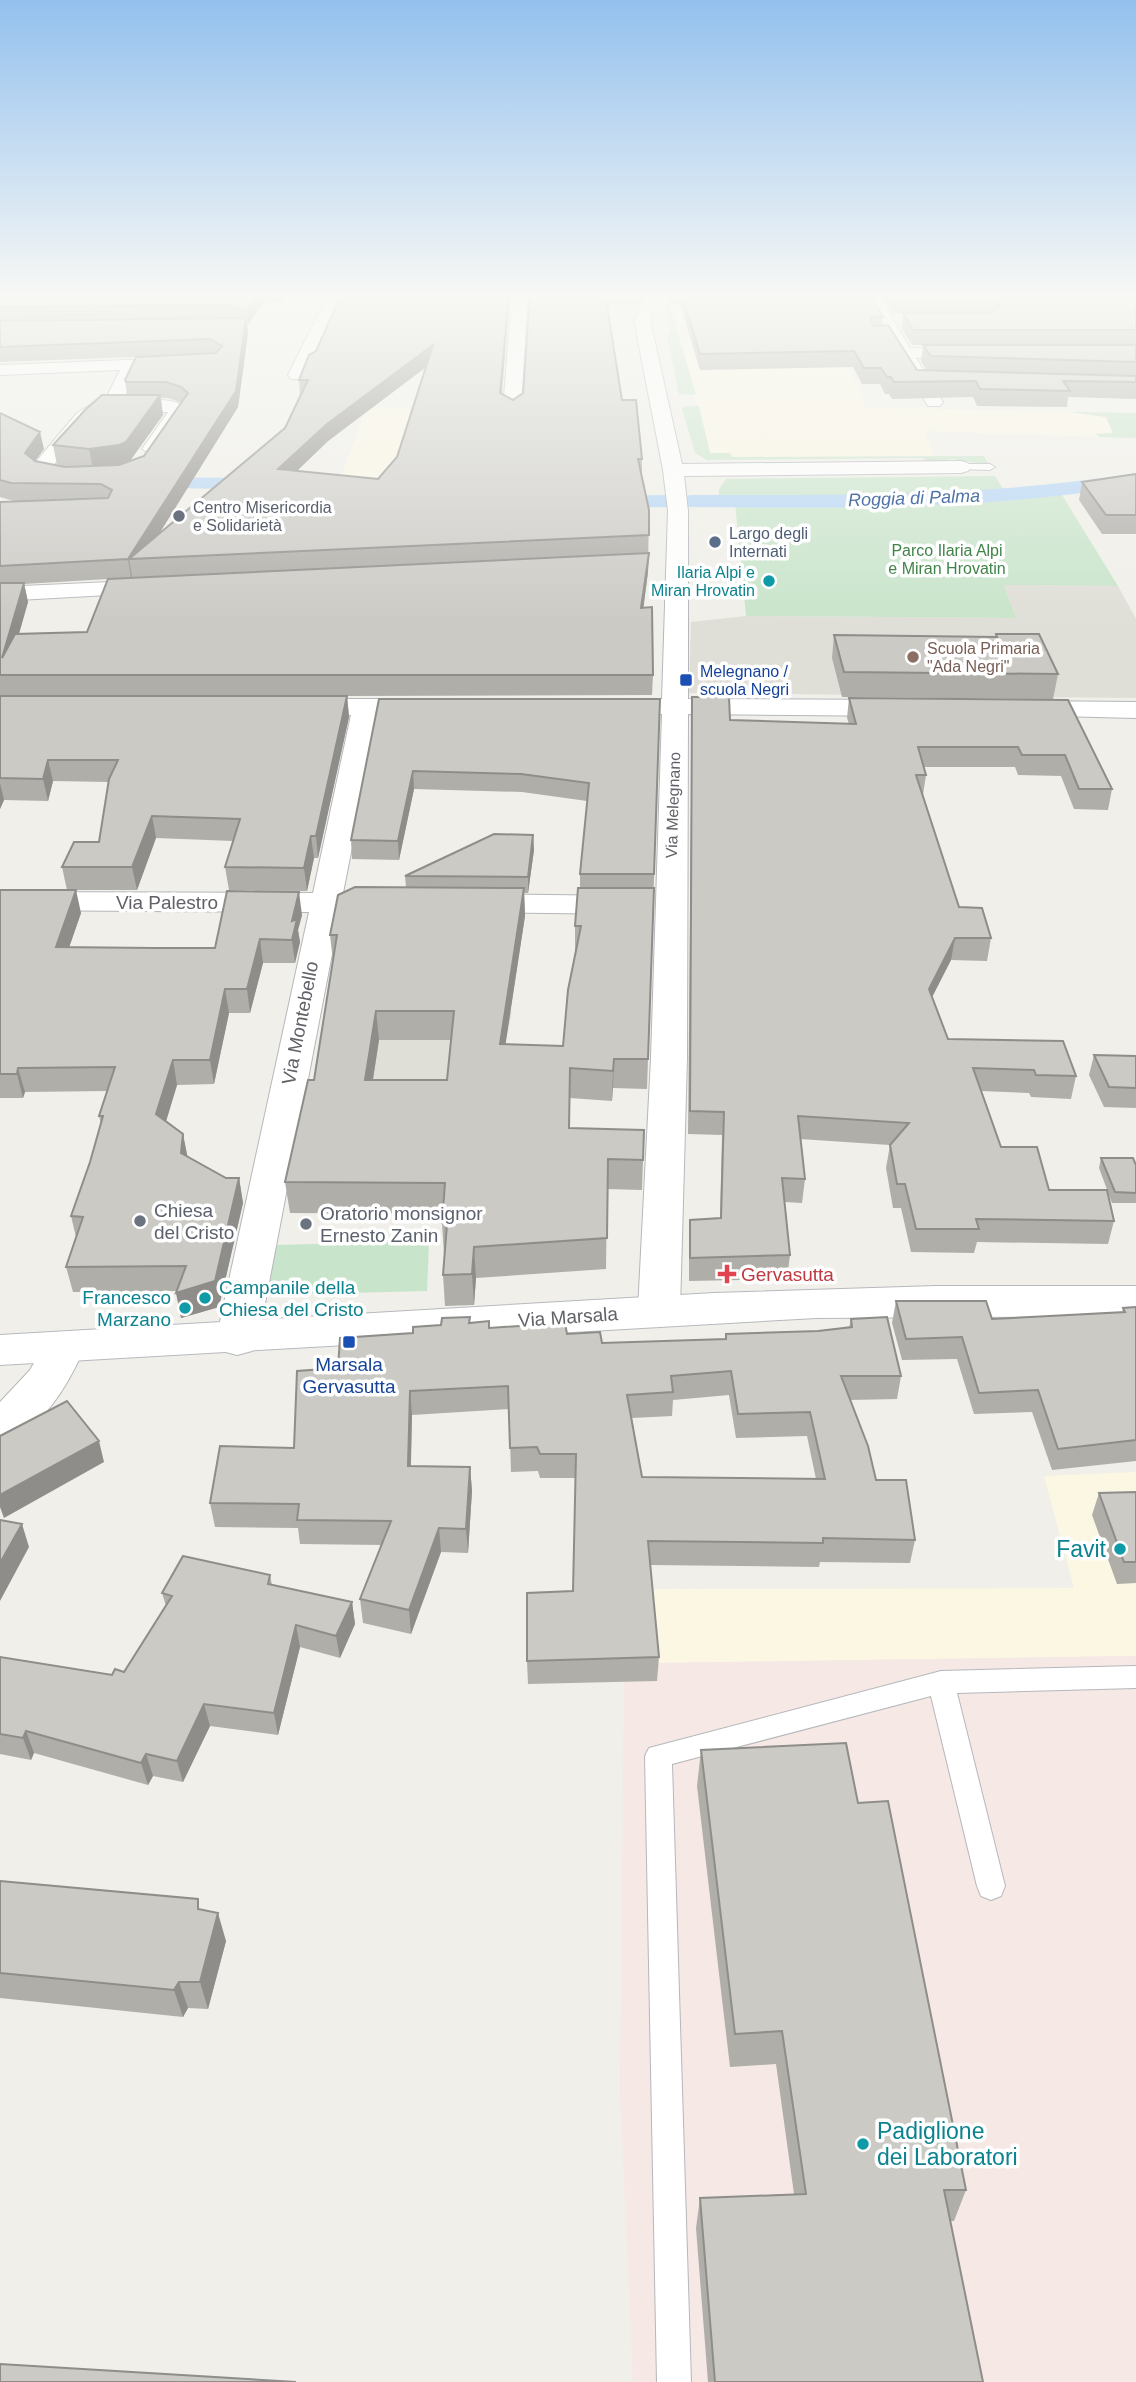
<svg xmlns="http://www.w3.org/2000/svg" width="1136" height="2382" font-family="Arial,sans-serif">
<rect width="100%" height="100%" fill="#f0efe9"/>
<path fill="#fbf7e3" d="M669,300L843,358L862,393L864,407L1070,412L1106,417L1113,433L1097,435L1101,437L925,431L934,456L731,457L730,453H710L670,306H666Z
M367,408L582,411L578,499L338,484Z
M1136,1472V1656L655,1663L651,1589L1074,1588L1044,1476Z"/>
<path fill="#dfded7" d="M1004,585L1118,586L1136,619V698L689,693L691,622L746,616L1016,618Z
M334,1012H512L491,1110L320,1095Z"/>
<path fill="#f6e8e5" d="M1136,1656V2382H633L620,2091L624,1681L655,1663Z"/>
<path fill="#c8e4ca" d="M666,306H670L696,395L679,394L667,337L670,331Z
M686,406H699L710,453H730L732,457L984,456L989,465L952,459L927,464L924,458L707,460L695,453L682,409Z
M1070,412L1136,413V438L1101,437L1095,434L1113,433L1106,417Z
M995,476L1005,492L917,497L719,499V489L726,479Z
M1053,493L1062,495L1118,586L1004,585L1016,618L746,616L735,502L876,503Z
M429,1241L427,1291L268,1295L275,1245Z"/>
<g fill="none" stroke-linecap="round" stroke-linejoin="round">
<path fill="#b3d4f6" fill-rule="evenodd" d="M1136,473V485C988,510 840,508 690,507L681,504L672,507L592,508L584,507L581,502L584,497L592,496L672,495L681,498L690,495C840,495 988,497 1136,473Z
M135,477L272,478L279,480L283,484L279,488L272,490L128,487L124,483L128,479Z"/>
<defs>
<path id="lane" d="M961,464H990L995,467L990,470L958,469L956,467Z
M1136,1666V1688L957,1693L1005,1886L1001,1896L991,1900L981,1896L977,1886L931,1696L672,1764L691,2382H657L645,1756L649,1748L941,1671Z"/>
<path id="street" d="M329,293H345L306,375L303,379H291L288,375Z
M512,293H528L521,410L512,415L503,410Z
M666,293L684,295L654,309L650,320L682,464L961,461L968,463L971,467L968,471L961,473L684,476L688,511V699L901,700L910,702L914,708L910,714L901,716L688,714L687,1058L680,1310L674,1320L659,1325L644,1320L638,1310L651,1058L662,714L599,712L595,706L599,700L662,699L668,511L663,470L634,320L643,302Z
M861,293H877L910,348L979,349L981,353L979,357L973,358H916L943,402L940,406H928Z
M152,359L161,364L152,369L137,370L125,396L127,401C145,401 175,395 188,410L159,453L152,455L142,449L168,412H123L113,410L110,406L81,431L52,467L89,471L92,475L89,479L40,478L31,468L34,464L77,413L108,394L120,370L0,375V365Z
M155,580L163,582L166,587L163,592L0,601V587Z
M296,699H428L437,701L441,707L437,713L378,715L343,893L388,894L399,896L404,903L399,910L388,912H340L258,1340L252,1351L237,1355L222,1351L216,1340L309,912L0,910V892L313,893L351,715L287,713L283,707L287,701Z
M1021,701L1136,702V718L1012,715L1008,709L1012,703Z
M472,894L629,896L640,898L645,905L640,912L629,914L472,912L461,910L456,903L461,896Z
M64,1332L79,1336L85,1347C68,1385 42,1431 0,1444V1402L30,1370L49,1336Z"/>
<path id="secondary" d="M936,1286H1136V1316L816,1318L0,1365V1335L714,1293Z"/>
<path id="primary" d="M634,293H694C680,305 653,300 637,296Z"/>
</defs>
<use href="#lane" stroke="#b5b7bb" stroke-width="2"/>
<use href="#street" stroke="#b5b7bb" stroke-width="2"/>
<use href="#secondary" stroke="#b7b9be" stroke-width="2"/>
<use href="#primary" stroke="#e2ca70" stroke-width="2"/>
<use href="#lane" fill="#fff" fill-rule="evenodd"/>
<use href="#street" fill="#fff" fill-rule="evenodd"/>
<use href="#secondary" fill="#fff" fill-rule="evenodd"/>
<use href="#primary" fill="#f6f0b7" fill-rule="evenodd"/>
</g>
<path fill="#afaea9" fill-rule="evenodd" d="M0,293H287L282,302L263,303L248,325H247L248,333L238,407L159,534L285,428L300,395L299,380L316,351L342,293H510L502,394L513,400L523,393L530,293H642V300L639,305H607L622,400L642,459V476L649,510L648,572L643,608L653,675L652,695L347,696L349,717L318,858H314L307,891L229,890L225,867L233,841L156,838L137,890H67L62,867L99,842L109,782L53,781L48,801L4,800L0,809V502L14,501L0,497V413L44,449L35,461L65,467H70L57,465L53,445L127,395L125,380L136,357L0,362ZM426,367L397,457L378,479L297,471L328,441ZM161,398H168L182,403L144,456L130,461L163,415ZM108,579L87,632L19,634L28,602L24,584Z
M670,293H869L883,317L882,326L917,370L927,371L921,361L923,345H912L902,329L903,313H988H892L880,293H1136V399L1068,397L1067,407L977,406L973,397L892,399L889,394H885L880,384H862L853,367L700,370L680,304H670Z
M1136,474V534H1102L1079,500L1082,482Z
M996,634L1058,674L1053,699L842,697L832,658L834,635L995,637Z
M692,697L730,720L849,724L847,718L849,698L1068,700L1112,789L1108,810L1074,809L1061,776L1018,775L1015,767H924L926,775L923,795L959,907L991,938L987,961L951,960L932,997L948,1039L1076,1076L1071,1099L1031,1097L1029,1093L981,1091L1001,1147L1049,1190L1114,1221L1108,1244L977,1242L974,1253L911,1252L901,1208H893L886,1168L890,1145L800,1139L805,1179L802,1203L785,1202L790,1255L787,1279L689,1281V1243L690,1220L720,1218L722,1135L688,1134Z
M379,699H660L647,1089L613,1088L612,1101L570,1098V1128L644,1130L642,1190L607,1189L606,1269L476,1278L474,1305L445,1306L443,1275L445,1254H444L442,1223V1214L290,1213L285,1182L314,1080L333,962L330,935L406,887L405,876L533,835L534,850L528,893H524L525,916L505,1045L563,1046L575,955V926L580,888V874L587,801L522,792L414,789L399,860L352,859L351,840ZM379,1040H451L447,1080H373Z
M0,890L81,913L69,947L215,948L302,915L298,930L300,942L295,963H263L250,1013H229L214,1084L177,1085L166,1121L183,1134L187,1157L226,1178H239L243,1203L219,1307L181,1318L176,1291L73,1292L66,1267L76,1237L71,1216L90,1162L101,1124L99,1116L107,1091L25,1092L23,1098H0Z
M1094,1055L1136,1056V1108L1104,1107L1089,1075Z
M1101,1158L1136,1165V1203H1112L1099,1168Z
M896,1301L992,1319L1122,1313L1123,1308L1136,1307V1461L1052,1470L1032,1412L974,1414L957,1359L902,1360L892,1323Z
M470,1317V1323L489,1328L567,1334L602,1343L725,1339L726,1334L818,1331L849,1328L851,1319L901,1376L897,1399L850,1400L876,1480L915,1540L910,1563L820,1562L819,1567L650,1565L659,1657L657,1681L528,1684L527,1661L573,1591L576,1478H540L538,1471L511,1472L509,1409L412,1415L411,1466L470,1467L472,1491L468,1553L441,1552L411,1634L363,1623L360,1599L382,1545L300,1544L298,1528L215,1527L210,1503L294,1448L338,1368L413,1333ZM729,1395L736,1438L807,1436L816,1479L642,1477L632,1418L672,1416L673,1400Z
M1136,1492V1583L1117,1584L1092,1515L1099,1493Z
M270,1575L272,1585L352,1602L355,1624L340,1658L300,1647L278,1735L210,1726L183,1782L153,1776L148,1785L34,1753L31,1760L0,1754V1657L112,1675L124,1672L166,1606L162,1593Z
M701,1750L858,1803L966,2190L954,2221H950L983,2382H708L696,2228L700,2198L794,2194L776,2064L730,2067L697,1786Z
M0,1881L201,1910L226,1941L208,2009L188,2008L183,2017L0,1998Z"/>
<path fill="#8e8d8a" d="M258,293H262L263,303L248,325L247,311Z
M281,293H287L282,302Z
M509,293H510L500,410V393Z
M639,293H642V300L639,305Z
M246,318L248,333L238,407L144,558L129,559L132,577L131,578L128,559Z
M433,345L434,361L328,441L280,487L278,469L327,424Z
M160,395L163,415L129,462L122,466L93,469L89,449Z
M40,432L44,449L28,470L25,453Z
M649,553L648,572L641,627V608Z
M24,583L28,602L7,675L2,658Z
M347,696L349,717L318,858L316,836Z
M48,760L53,781L48,801L43,779Z
M413,771L414,789L399,860L398,841Z
M0,783L4,800L0,809Z
M152,816L156,838L137,890L132,867Z
M533,835L534,850L528,893V877Z
M311,836L314,858L307,891L304,868Z
M524,888L525,916L501,1074L500,1044Z
M76,890L81,913L61,971L56,947Z
M299,892L302,915L298,930L300,942L295,963L292,940V921Z
M955,938L951,960L925,1011L929,989Z
M260,939L263,963L250,1013L247,989Z
M225,989L229,1013L214,1084L210,1060Z
M376,1011L379,1040L368,1110L365,1080Z
M614,1059L613,1088L612,1101L613,1071Z
M173,1060L177,1085L161,1138L156,1114Z
M18,1068L25,1092L23,1098L17,1074Z
M183,1134L188,1159L181,1153Z
M239,1178L243,1203L219,1307L181,1318L176,1293Z
M474,1247L476,1278L474,1305L472,1274Z
M410,1391L412,1415L410,1490L408,1466Z
M99,1441L104,1462L4,1518L0,1507V1495Z
M470,1467L472,1491L468,1553L466,1529Z
M22,1524L29,1547L0,1601V1563Z
M439,1528L441,1552L411,1634L409,1610Z
M352,1602L355,1624L340,1658L336,1636Z
M296,1625L300,1647L278,1735L274,1713Z
M204,1704L210,1726L183,1782L177,1761Z
M26,1731L34,1753L31,1760L23,1738Z
M146,1754L153,1776L148,1785L141,1763Z
M218,1913L226,1941L208,2009L200,1982Z
M179,1982L188,2008L183,2017L174,1990Z"/>
<path fill="#cbcac5" stroke="#8e8d8a" stroke-width="2" fill-rule="evenodd" d="M0,293H258L247,311L230,305L0,307Z
M342,293H509L500,393L513,400L523,393L530,293H605L622,400H636L642,459H638L649,510V535L129,559L285,428L308,380H299L309,355L316,351ZM433,345L397,457L378,479L278,469L327,424Z
M681,293H869L883,317H872L870,321L875,326L888,325L917,370L1136,376V382L1063,381L1070,391L980,389L976,381L894,382L891,377H887L881,368H864L854,351L700,354Z
M891,293H1097L1102,298H1136V330H913L903,313H990L1001,305L990,298H894Z
M246,318L236,391L128,559L0,566V502L108,498L112,490L101,484L11,483L0,480V413L40,432L25,453L35,461L65,467L119,465L144,456L188,393L181,387L166,382H126L125,380L136,357L216,353L222,346L210,339L0,347V321Z
M923,345H1136V362L931,356Z
M102,395H160L126,442L119,445L89,449L53,445L86,409Z
M1136,474V515H1106L1082,482Z
M649,553L641,608L652,607L653,675H0V583H24L2,658L15,634L87,632L108,579Z
M996,634H1039L1058,674L844,672L834,635L997,637Z
M0,696H347L316,836H311L304,868L225,867L240,819L152,816L132,867H62L74,842H99L109,779L118,760H48L43,779L0,778Z
M692,697H729L730,720L856,724L849,698L1068,700L1112,789H1079L1065,755H1022L1018,747H918L926,775H916L959,907L982,908L991,938H955L929,989L948,1039L1063,1041L1076,1076L1036,1075L1034,1070L973,1068L1001,1147H1037L1049,1190H1107L1114,1221L976,1219L979,1229H916L905,1184H897L890,1145L909,1123L798,1116L805,1179L782,1178L790,1255L690,1258V1220L721,1218L724,1112L690,1111Z
M379,699H660L654,874H580L589,783L521,774L413,771L398,841L351,840Z
M494,834L533,835L528,877L405,876Z
M355,887L524,888L500,1044L563,1046L568,990L581,926H575L578,888H654L648,1059H614L613,1071L570,1068L569,1128L644,1130L643,1160L608,1159L607,1238L474,1247L472,1274L443,1275L447,1224L442,1223L445,1183L285,1182L308,1080H314L337,935H330L338,895ZM376,1011H454L447,1080H365Z
M0,890H76L56,947L154,948H215L227,891L299,892L292,921L297,919L292,940L260,939L247,989H225L210,1060H173L156,1114L183,1134L181,1153L226,1178H239L215,1281L176,1293L186,1266L66,1267L83,1217L71,1216L90,1162L103,1116H99L115,1067L18,1068L17,1074H0Z
M1094,1055L1136,1056V1088L1109,1087Z
M1101,1158H1133L1136,1165V1193L1115,1192Z
M896,1301H986L992,1319L1125,1312L1123,1308L1136,1307V1440L1058,1449L1038,1390L979,1393L962,1337L906,1339Z
M470,1317L469,1323L489,1321V1328L565,1323L567,1334L600,1332L602,1343L726,1339V1334L818,1331L852,1327L851,1319L887,1317L901,1376H841L868,1446L876,1480H906L915,1540L823,1538V1543L648,1541L659,1657L527,1661V1593L573,1591L576,1454H540L537,1447L510,1448L508,1386L410,1391L408,1466L470,1467L466,1529L439,1528L409,1610L360,1599L391,1521L297,1520L299,1504L210,1503L220,1446L294,1448L297,1371L338,1368L340,1338L413,1333V1327L441,1325L442,1318ZM731,1371L738,1414L810,1412L825,1479L642,1477L627,1395L673,1392L671,1376Z
M67,1401L99,1441L0,1495V1436Z
M1136,1492V1562H1124L1099,1493Z
M0,1520L22,1524L0,1563Z
M183,1556L270,1575L268,1584L352,1602L336,1636L296,1625L274,1713L204,1704L177,1761L146,1754L141,1763L26,1731L23,1738L0,1734V1657L112,1675L115,1669L124,1672L172,1596L162,1593Z
M846,1743L858,1803L888,1801L966,2190H944L983,2382H715L700,2198L806,2194L782,2031L735,2034L701,1750Z
M0,1881L198,1899V1909L218,1913L200,1982H179L174,1990L0,1973Z
M0,2364L296,2382H0Z"/>
<linearGradient id="sky" x2="0" y2="1"><stop stop-color="#93c1ee"/><stop offset="0.47" stop-color="#f8f8f5"/><stop offset="1" stop-color="#f8f8f5" stop-opacity="0"/></linearGradient>
<rect width="1136" height="626" fill="url(#sky)"/>
<g fill="#6b7280" stroke="#fff" stroke-width="2.5">
<circle cx="179" cy="516" r="7"/>
<circle cx="140" cy="1221" r="7"/>
<circle cx="306" cy="1224" r="7"/>
</g>
<circle fill="#5c6f8a" stroke="#fff" stroke-width="2.5" cx="715" cy="542" r="7"/>
<g fill="#0f9aa8" stroke="#fff" stroke-width="2.5">
<circle cx="769" cy="581" r="7"/>
<circle cx="205" cy="1298" r="7"/>
<circle cx="185" cy="1308" r="7"/>
<circle cx="1120" cy="1549" r="7"/>
<circle cx="863" cy="2144" r="7"/>
</g>
<circle fill="#8d6e63" stroke="#fff" stroke-width="2.5" cx="913" cy="657" r="7"/>
<g fill="#1a4fb4" stroke="#fff" stroke-width="2.5">
<rect x="679" y="673" width="14" height="14" rx="3.5"/>
<rect x="342" y="1335" width="14" height="14" rx="3.5"/>
</g>
<path fill="#e0444e" stroke="#fff" stroke-width="2.5" d="M723.5 1263.5h7v7h7v7h-7v7h-7v-7h-7v-7h7z"/>
<g text-anchor="middle" dominant-baseline="central" stroke-width="7" stroke-linejoin="round" paint-order="stroke">
<g font-size="16" fill="#5b616d" stroke="#fff" text-anchor="start">
<text x="193" y="507">Centro Misericordia<tspan x="193" dy="18">e Solidarietà</tspan></text>
</g>
<g font-size="16" fill="#4e5e75" stroke="#fff" text-anchor="start">
<text x="729" y="533">Largo degli<tspan x="729" dy="18">Internati</tspan></text>
</g>
<g font-size="16" fill="#418449" stroke="#fff">
<text x="947" y="550">Parco Ilaria Alpi<tspan x="947" dy="18">e Miran Hrovatin</tspan></text>
</g>
<g font-size="16" fill="#0d838f" stroke="#fff" text-anchor="end">
<text x="755" y="572">Ilaria Alpi e<tspan x="755" dy="18">Miran Hrovatin</tspan></text>
</g>
<g font-size="16" fill="#785e54" stroke="#fff" text-anchor="start">
<text x="927" y="648">Scuola Primaria<tspan x="927" dy="18">"Ada Negri"</tspan></text>
</g>
<g font-size="16" fill="#164399" stroke="#fff" text-anchor="start">
<text x="700" y="671">Melegnano /<tspan x="700" dy="18">scuola Negri</tspan></text>
</g>
<g font-size="16" fill="#606267" stroke="#fff">
<text transform="translate(673 805) rotate(-88)">Via Melegnano</text>
</g>
<g font-size="18" font-style="italic" fill="#5074a6" stroke="#fff">
<text transform="translate(914 498) rotate(-2)">Roggia di Palma</text>
</g>
<g font-size="19" fill="#606267" stroke="#fff">
<text x="167" y="902">Via Palestro</text>
<text transform="translate(300 1023) rotate(-79)">Via Montebello</text>
<text transform="translate(568 1317) rotate(-4)">Via Marsala</text>
</g>
<g font-size="19" fill="#5b616d" stroke="#fff" text-anchor="start">
<text x="154" y="1210">Chiesa<tspan x="154" dy="22">del Cristo</tspan></text>
<text x="320" y="1213">Oratorio monsignor<tspan x="320" dy="22">Ernesto Zanin</tspan></text>
</g>
<g font-size="19" fill="#be3a42" stroke="#fff" text-anchor="start">
<text x="741" y="1274">Gervasutta</text>
</g>
<g font-size="19" fill="#0d838f" stroke="#fff" text-anchor="start">
<text x="219" y="1287">Campanile della<tspan x="219" dy="22">Chiesa del Cristo</tspan></text>
<text x="171" y="1297" text-anchor="end">Francesco<tspan x="171" dy="22">Marzano</tspan></text>
</g>
<g font-size="19" fill="#164399" stroke="#fff">
<text x="349" y="1364">Marsala<tspan x="349" dy="22">Gervasutta</tspan></text>
</g>
<g font-size="23" fill="#0d838f" stroke="#fff" text-anchor="end">
<text x="1106" y="1549">Favit</text>
<text x="877" y="2131" text-anchor="start">Padiglione<tspan x="877" dy="26">dei Laboratori</tspan></text>
</g>
</g>
</svg>
